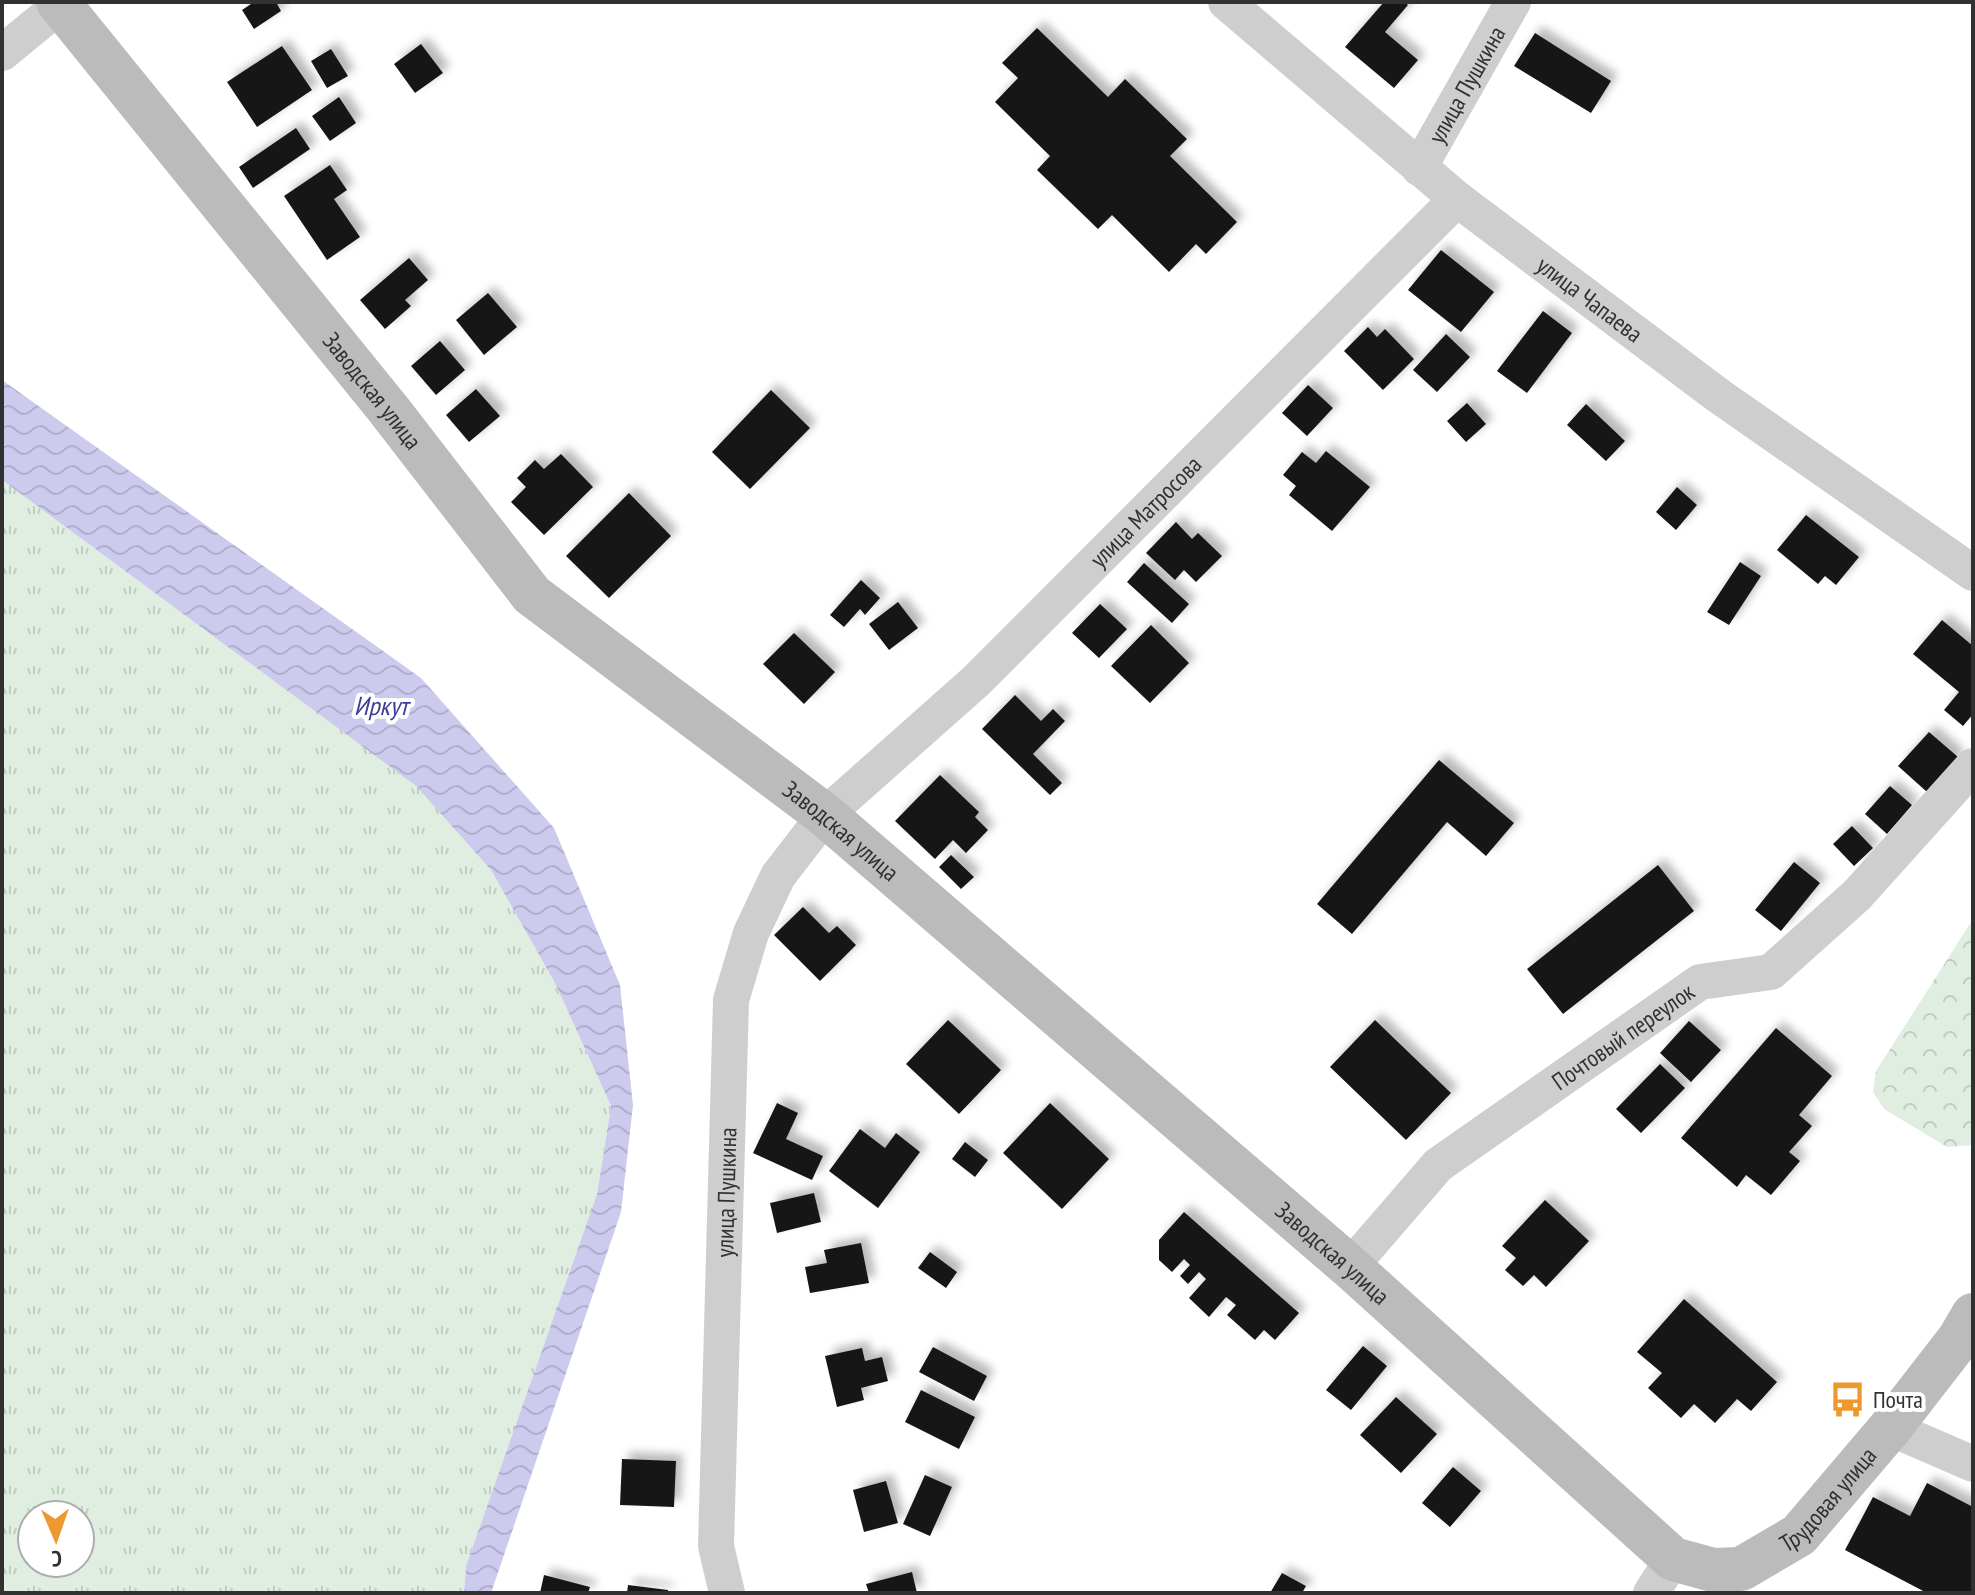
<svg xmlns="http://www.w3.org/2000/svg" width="1975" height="1595" font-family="'PT Sans Narrow',sans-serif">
<defs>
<pattern id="grass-tufts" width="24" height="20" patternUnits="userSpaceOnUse" patternTransform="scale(2)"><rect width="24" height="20" fill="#dfeee0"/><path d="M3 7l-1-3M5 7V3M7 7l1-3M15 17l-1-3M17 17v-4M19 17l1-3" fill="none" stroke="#c0cdc1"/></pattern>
<pattern id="forest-crowns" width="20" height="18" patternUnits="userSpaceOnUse" patternTransform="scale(2)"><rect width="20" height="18" fill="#dfeee0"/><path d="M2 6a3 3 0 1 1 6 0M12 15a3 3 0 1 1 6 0" fill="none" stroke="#c0cdc1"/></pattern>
<pattern id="water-waves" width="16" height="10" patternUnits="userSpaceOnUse" patternTransform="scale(2)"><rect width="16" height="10" fill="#cccbee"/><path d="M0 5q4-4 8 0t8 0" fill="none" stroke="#b0afcd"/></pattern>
<filter id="shadow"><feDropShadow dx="7" dy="-7" stdDeviation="4" flood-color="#0004"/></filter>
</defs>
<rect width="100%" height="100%" fill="#fff"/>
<path fill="url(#grass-tufts)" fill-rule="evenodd" d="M2,480L416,786L491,870L556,985L611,1106L597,1194L466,1566L464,1593H2ZM32,1515H80V1563H32Z"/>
<path fill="url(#forest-crowns)" d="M1973,919V1145L1947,1147L1884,1109L1873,1092L1876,1071Z"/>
<path fill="url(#water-waves)" d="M2,380L421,678L554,828L620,985L633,1105L621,1212L491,1593H464L466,1566L597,1194L611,1106L556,985L491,870L416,786L2,480Z"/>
<path fill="#181818" filter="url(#shadow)" d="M254,2H276L281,11L254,29L242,10Z
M1384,2H1404L1408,5L1385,32L1418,60L1394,88L1345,47Z
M1037,28L1108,97L1125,79L1187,139L1170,156L1237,222L1206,254L1196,244L1169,272L1112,215L1098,229L1037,170L1050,156L995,102L1018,78L1002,63Z
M1535,33L1611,81L1591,113L1514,66Z
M421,44L443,73L415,93L394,64Z
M282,46L312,90L257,127L227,82Z
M331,49L348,76L327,88L311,61Z
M339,97L356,123L330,141L312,116Z
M296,128L310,149L253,188L239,167Z
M330,165L347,190L334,199L360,237L327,260L284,196Z
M1441,250L1494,292L1461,332L1408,290Z
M409,258L428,280L405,300L411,306L385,329L360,300Z
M488,293L517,327L484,355L456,320Z
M1543,311L1572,333L1527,393L1497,371Z
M1368,327L1377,337L1385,329L1414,359L1383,390L1344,351Z
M1446,334L1470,357L1437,392L1413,370Z
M440,341L465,370L436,395L411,366Z
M1308,385L1333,408L1307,436L1282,413Z
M476,389L500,416L469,442L446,415Z
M771,390L810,428L750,489L712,452Z
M1467,403L1486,424L1466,442L1447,421Z
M1586,404L1625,441L1606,461L1567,425Z
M1326,451L1370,487L1332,531L1289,495L1296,486L1283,475L1302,452L1316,463Z
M561,454L593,487L544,535L511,502L526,487L517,478L535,460L544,469Z
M1677,487L1697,505L1676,530L1656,512Z
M629,493L671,536L609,598L566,556Z
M1806,515L1859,557L1836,585L1825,576L1818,584L1777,550Z
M1176,522L1192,539L1198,533L1222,556L1196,582L1184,570L1175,580L1146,553Z
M1740,562L1761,576L1729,625L1707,612Z
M1144,563L1189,604L1172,623L1127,582Z
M861,580L880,598L865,615L860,609L844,627L830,615Z
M898,602L918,628L889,650L869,624Z
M1100,604L1127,629L1099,658L1072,633Z
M1942,620L1973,646V714L1963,726L1944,710L1959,692L1913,654Z
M1151,625L1189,663L1150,703L1111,666Z
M794,633L835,672L804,704L763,664Z
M1015,695L1041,721L1053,709L1065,721L1033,754L1062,783L1050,795L982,729Z
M1929,732L1958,757L1927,792L1898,766Z
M1439,760L1514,823L1486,856L1447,822L1352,934L1317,904Z
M940,775L979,812L975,817L988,830L966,853L953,840L935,859L895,821Z
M1890,786L1912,805L1887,834L1865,814Z
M1852,826L1873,848L1854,866L1833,844Z
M951,855L974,877L961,889L939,867Z
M1794,862L1820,883L1781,931L1755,910Z
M1658,865L1694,911L1563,1014L1527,969Z
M803,907L829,933L837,926L856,945L820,981L774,935Z
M948,1020L1001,1070L959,1114L906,1064Z
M1375,1020L1451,1093L1406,1140L1330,1067Z
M1689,1021L1721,1050L1691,1082L1660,1053Z
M1776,1028L1832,1076L1799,1115L1812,1126L1789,1152L1800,1161L1771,1195L1746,1175L1737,1187L1681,1138Z
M1660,1064L1685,1088L1641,1133L1616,1109Z
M777,1103L798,1113L786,1139L823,1156L812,1180L753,1153Z
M1050,1103L1109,1159L1062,1209L1003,1153Z
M860,1129L885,1148L896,1133L920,1152L878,1208L829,1171Z
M965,1142L988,1160L975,1177L952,1159Z
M814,1193L821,1222L777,1233L770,1203Z
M1545,1200L1589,1241L1546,1287L1534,1275L1523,1286L1505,1270L1516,1258L1502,1246Z
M1184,1212L1299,1313L1275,1340L1264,1330L1255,1340L1227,1315L1236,1305L1226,1297L1209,1317L1189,1298L1206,1279L1199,1272L1188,1284L1180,1276L1190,1265L1184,1259L1172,1272L1159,1260V1240Z
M861,1243L869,1283L810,1293L805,1267L827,1263L824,1250Z
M930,1252L957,1272L946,1288L918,1268Z
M1684,1299L1777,1382L1751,1411L1737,1399L1715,1423L1694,1404L1681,1418L1648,1388L1662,1373L1637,1352Z
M1363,1346L1387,1366L1351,1410L1326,1390Z
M933,1347L987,1376L974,1401L919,1372Z
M862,1348L865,1361L882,1357L888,1381L861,1388L864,1400L837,1407L825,1356Z
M921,1390L975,1417L959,1449L905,1422Z
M1396,1397L1437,1434L1401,1473L1360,1435Z
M622,1459L676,1461L674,1507L620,1505Z
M1453,1467L1481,1491L1450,1527L1422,1503Z
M925,1475L952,1487L930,1536L903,1524Z
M886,1481L898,1523L864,1532L853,1490Z
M1927,1483L1973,1507V1593H1927L1845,1550L1873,1497L1910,1516Z
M912,1572L917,1593H869L866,1584Z
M1282,1573L1306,1586L1302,1593H1270Z
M544,1575L590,1587L588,1593H540Z
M628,1585L668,1590V1593H627Z"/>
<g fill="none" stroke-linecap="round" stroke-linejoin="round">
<g stroke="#cecece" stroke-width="36">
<path id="s1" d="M1226,2L1457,199L1719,396L1973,573"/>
<path d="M2,53L64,2"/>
<path id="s2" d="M1419,168L1513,2"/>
<path id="s3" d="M1350,1267L1438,1165L1700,982L1771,972L1857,895L1973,766"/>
<path d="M1890,1428L1973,1464"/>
<path id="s4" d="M727,1593L716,1546L731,1000L751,933L778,876L825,815L976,681L1457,199"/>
<path d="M1651,1593L1673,1559"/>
</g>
<path stroke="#bbb" stroke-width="44" id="s5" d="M58,2L389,410L532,595L825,815L1350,1267L1673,1559L1713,1570L1741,1569L1799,1535L1890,1428L1959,1339L1973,1315"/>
</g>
<defs>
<symbol id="bus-bare" viewBox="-9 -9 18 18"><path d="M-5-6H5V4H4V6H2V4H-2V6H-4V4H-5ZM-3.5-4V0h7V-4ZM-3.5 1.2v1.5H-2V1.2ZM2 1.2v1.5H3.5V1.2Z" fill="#ec9a2f" stroke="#fff" stroke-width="2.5" paint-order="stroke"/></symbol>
</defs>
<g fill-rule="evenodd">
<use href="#bus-bare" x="1822" y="1374" width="51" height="51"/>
</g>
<g text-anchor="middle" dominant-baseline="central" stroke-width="8" stroke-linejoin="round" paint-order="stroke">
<g font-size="24" fill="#313131" stroke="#fff">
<text stroke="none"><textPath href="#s2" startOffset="96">улица Пушкина</textPath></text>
<text stroke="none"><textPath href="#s1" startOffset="470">улица Чапаева</textPath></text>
<text stroke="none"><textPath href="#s5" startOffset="500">Заводская улица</textPath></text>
<text stroke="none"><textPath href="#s4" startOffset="1246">улица Матросова</textPath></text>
<text stroke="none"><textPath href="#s5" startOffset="1148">Заводская улица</textPath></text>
<text stroke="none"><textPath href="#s3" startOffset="360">Почтовый переулок</textPath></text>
<text stroke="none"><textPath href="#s4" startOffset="402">улица Пушкина</textPath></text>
<text stroke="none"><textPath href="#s5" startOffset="1796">Заводская улица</textPath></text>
<text stroke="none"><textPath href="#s5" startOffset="2436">Трудовая улица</textPath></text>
</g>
<g font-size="24" fill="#313131" stroke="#fff" text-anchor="start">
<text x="1873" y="1399">Почта</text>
</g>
<g font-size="26" font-style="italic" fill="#3e3b97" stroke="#fff">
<text x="381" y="705">Иркут</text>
</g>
</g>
<rect width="1975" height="1595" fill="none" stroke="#313131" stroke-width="8"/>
<g transform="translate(56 1539) rotate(178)"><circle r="38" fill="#ffffff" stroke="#adadad" stroke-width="2"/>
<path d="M0-6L14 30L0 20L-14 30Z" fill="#ec9a2f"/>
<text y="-12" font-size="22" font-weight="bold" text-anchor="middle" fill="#313131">С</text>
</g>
</svg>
